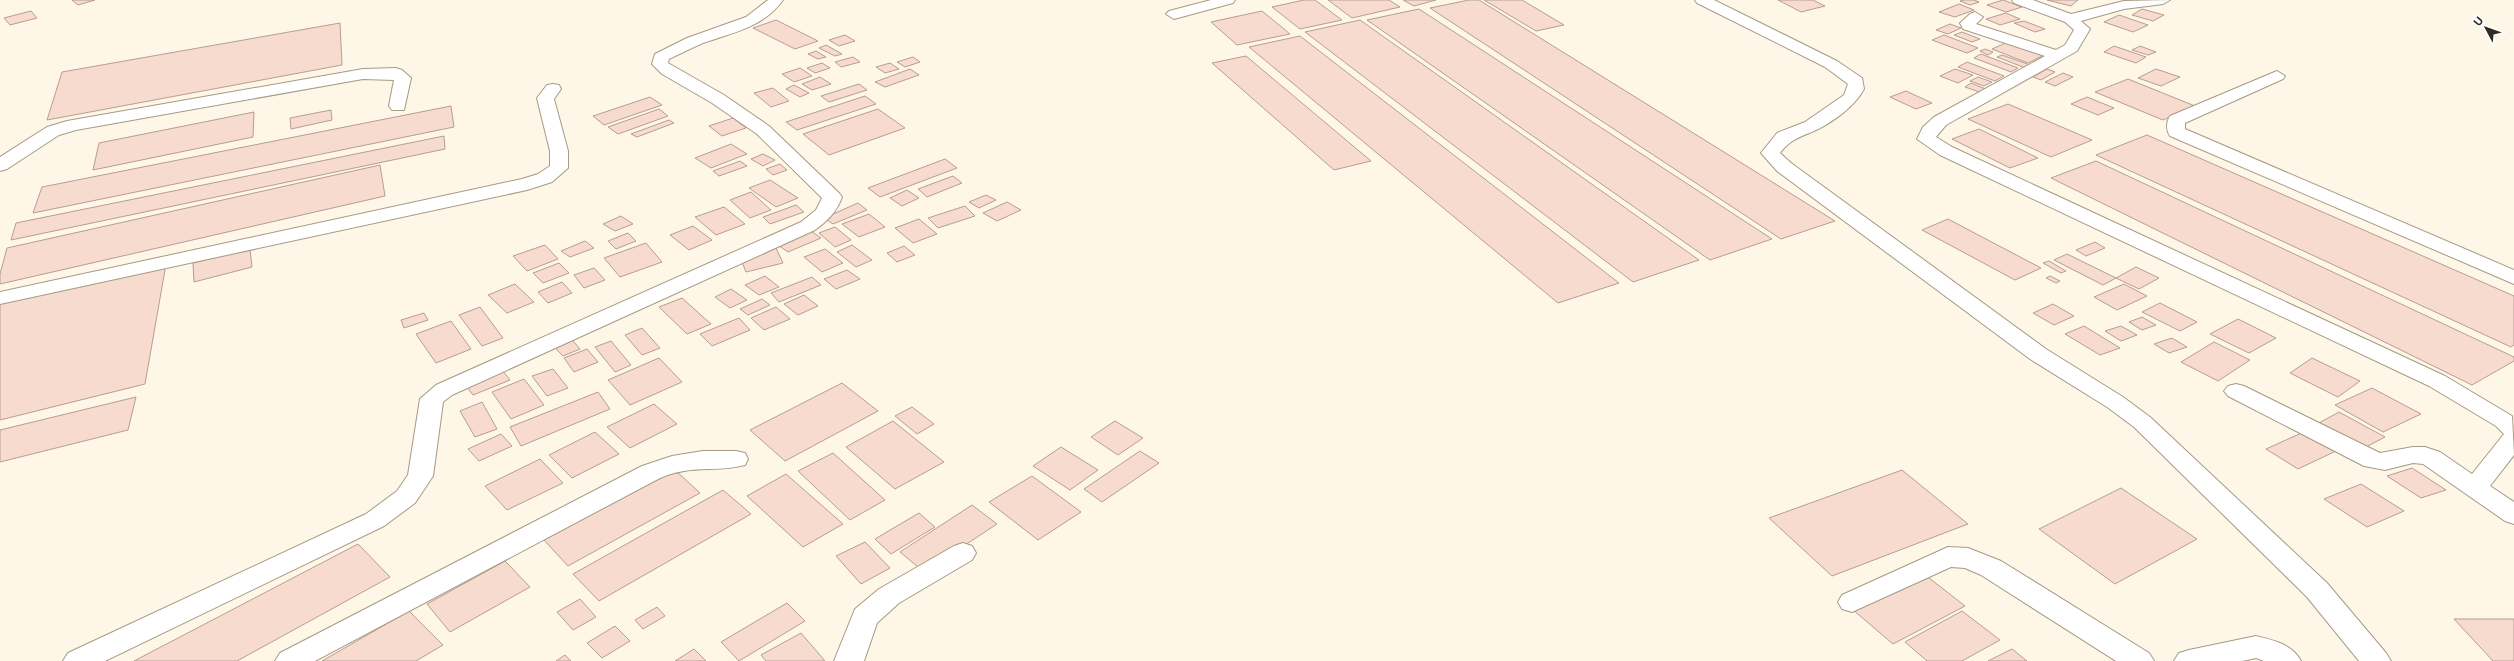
<svg xmlns="http://www.w3.org/2000/svg" width="2514" height="661" font-family="Inter,sans-serif">
<rect width="100%" height="100%" fill="#fef6e7"/>
<path fill="#f7dbcf" stroke="#b79d92" d="M72,0H95L78,5Z
M1304,0H1315L1342,20L1300,29L1272,7Z
M1328,0H1389L1400,7L1352,18Z
M1403,0H1436L1414,6Z
M1469,0H1479L1835,221L1781,239L1430,8Z
M1484,0H1522L1564,25L1536,31Z
M1778,0H1813L1825,6L1801,12Z
M1964,0H1974L1979,2L1970,5L1960,1Z
M2003,0L2022,7L2006,12L1987,5Z
M2047,0H2078L2071,6Z
M1959,4L1974,10L1955,17L1939,12Z
M1419,9L1772,239L1710,260L1367,20Z
M2142,9L2164,15L2153,21L2132,15Z
M31,11L37,18L10,25L4,18Z
M1262,11L1290,34L1237,45L1211,22Z
M2006,13L2020,19L2000,25L1986,19Z
M2119,15L2148,25L2133,32L2104,22Z
M776,20L818,41L795,49L753,28Z
M1360,20L1699,260L1633,282L1305,32Z
M2024,21L2045,29L2035,32L2014,23Z
M340,23L342,65L47,120L62,72Z
M1950,24L1961,28L1948,34L1936,30Z
M1962,32L1980,39L1972,42L1954,35Z
M845,35L855,41L839,46L829,40Z
M1944,35L1978,48L1967,53L1932,40Z
M1300,36L1619,283L1558,303L1249,47Z
M2008,42L2044,55L2028,63L1992,49Z
M826,45L842,54L835,56L819,48Z
M2114,46L2146,57L2136,63L2104,52Z
M2140,46L2156,52L2148,55L2132,50Z
M1985,49L1993,52L1988,55L1980,51Z
M816,51L826,57L818,59L808,54Z
M1981,54L2018,68L2011,72L1974,58Z
M2002,55L2033,66L2028,69L1997,57Z
M1246,56L1371,161L1334,170L1212,63Z
M853,57L860,62L841,67L835,62Z
M913,57L920,62L905,67L897,62Z
M1967,62L2004,76L1995,81L1958,67Z
M822,63L830,68L815,73L807,68Z
M890,63L899,69L885,73L876,67Z
M800,68L812,76L794,82L782,74Z
M910,69L919,75L885,87L875,82Z
M1955,69L1973,75L1958,83L1940,76Z
M2047,69L2055,72L2041,80L2033,77Z
M2156,69L2180,77L2161,86L2138,78Z
M2063,73L2073,77L2055,86L2045,82Z
M820,77L831,84L812,90L802,84Z
M1978,77L1992,82L1984,86L1970,81Z
M2128,79L2195,106L2163,120L2095,92Z
M1971,83L1988,90L1982,93L1965,87Z
M859,84L867,90L829,102L821,96Z
M794,85L809,93L800,97L786,89Z
M773,88L789,101L771,107L754,93Z
M1906,91L1932,103L1916,109L1890,97Z
M865,96L876,104L797,130L786,122Z
M650,97L662,105L604,125L593,116Z
M2087,97L2114,108L2098,115L2071,104Z
M2008,104L2092,140L2051,157L1968,119Z
M451,106L454,127L33,213L42,187Z
M659,109L668,116L618,134L608,127Z
M878,109L905,128L829,155L803,134Z
M331,110L332,120L291,129L290,118Z
M254,112L253,137L93,170L99,143Z
M733,118L746,128L722,136L709,126Z
M669,120L674,123L637,137L631,134Z
M1979,129L2038,158L2010,168L1952,139Z
M2147,135L2514,296V345L2511,347L2096,155Z
M444,136L445,149L11,240L16,223Z
M731,144L747,154L711,168L695,158Z
M763,154L775,160L763,166L751,159Z
M945,159L957,168L880,197L868,188Z
M740,161L747,166L719,176L713,171Z
M2096,161L2514,357V361L2472,385L2051,178Z
M780,164L787,170L773,175L766,169Z
M380,165L385,196L0,284V274L7,248Z
M953,176L962,183L927,197L918,189Z
M770,180L798,198L776,207L749,188Z
M907,190L919,198L902,206L890,198Z
M751,192L771,210L750,218L730,200Z
M986,195L996,200L979,208L969,202Z
M1007,202L1021,210L997,221L983,213Z
M858,203L867,210L833,224L824,218Z
M796,205L804,212L770,224L763,217Z
M965,206L975,216L938,228L928,218Z
M724,207L745,224L716,235L695,217Z
M869,214L885,227L859,237L842,224Z
M621,216L633,224L615,231L603,224Z
M919,219L937,234L913,243L895,228Z
M1948,219L2041,268L2015,280L1922,230Z
M693,226L712,240L689,250L670,235Z
M835,227L851,240L835,247L819,233Z
M808,229L821,238L788,252L775,243Z
M628,233L636,241L616,249L608,241Z
M585,241L594,248L570,257L561,251Z
M2095,242L2105,248L2086,256L2076,250Z
M646,243L662,262L620,277L604,258Z
M545,245L558,259L527,271L513,256Z
M852,245L872,260L856,267L837,252Z
M904,246L915,255L897,262L887,253Z
M776,248L783,263L746,272L740,257Z
M250,249L252,267L194,282L193,263Z
M825,249L843,263L822,272L804,257Z
M2067,254L2116,278L2103,285L2054,260Z
M2049,261L2066,271L2061,273L2043,263Z
M559,263L569,273L543,283L533,273Z
M166,264L145,384L0,420V301Z
M2136,267L2159,278L2139,289L2116,278Z
M594,268L605,280L584,288L574,275Z
M847,270L860,279L836,289L824,279Z
M765,276L779,287L759,295L745,285Z
M2050,276L2060,281L2056,283L2046,278Z
M812,277L821,285L779,302L771,293Z
M562,282L572,293L548,303L538,292Z
M515,284L534,302L507,313L488,295Z
M2124,284L2147,296L2117,310L2094,297Z
M731,289L747,300L730,308L715,297Z
M804,295L818,306L798,315L784,304Z
M682,298L711,324L687,334L659,307Z
M762,299L770,305L748,315L740,309Z
M2160,303L2197,322L2180,331L2142,312Z
M2053,304L2074,316L2054,325L2033,313Z
M480,307L503,338L482,346L459,315Z
M776,307L790,319L764,330L751,318Z
M424,313L428,320L404,328L401,320Z
M2142,317L2156,325L2142,330L2129,322Z
M739,318L750,330L712,346L700,334Z
M2238,319L2276,338L2249,353L2210,334Z
M451,321L471,349L436,363L416,334Z
M2084,326L2120,348L2100,355L2065,334Z
M2121,326L2137,335L2121,341L2105,331Z
M642,328L660,348L642,355L625,335Z
M568,335L580,349L563,356L550,343Z
M2172,338L2187,347L2169,353L2154,344Z
M611,341L631,365L615,372L595,347Z
M2214,342L2250,360L2218,381L2181,362Z
M587,349L598,362L574,372L564,358Z
M659,358L682,382L630,405L608,380Z
M2312,358L2360,381L2338,397L2290,373Z
M553,369L568,388L547,396L532,376Z
M502,370L510,380L473,395L465,385Z
M524,379L544,405L511,419L492,392Z
M842,383L878,411L785,461L750,430Z
M2372,388L2421,414L2383,432L2335,405Z
M598,392L610,409L521,446L510,427Z
M136,397L128,430L0,462V430Z
M482,402L497,429L475,437L460,411Z
M654,404L677,424L630,448L607,427Z
M912,407L934,424L917,434L895,416Z
M2339,412L2385,437L2364,448L2319,423Z
M893,421L944,462L895,489L846,447Z
M1115,421L1143,438L1118,455L1091,437Z
M2306,431L2338,450L2298,469L2266,449Z
M595,432L619,454L572,478L549,455Z
M501,434L512,446L479,461L468,449Z
M1061,447L1098,470L1070,490L1033,466Z
M1140,451L1159,463L1102,502L1084,489Z
M833,453L885,500L850,520L798,471Z
M540,459L563,483L507,510L485,486Z
M2412,468L2446,490L2421,498L2387,476Z
M675,470L700,493L568,566L544,540Z
M1902,470L1968,524L1832,576L1769,518Z
M786,474L843,524L803,547L747,496Z
M1032,476L1081,512L1038,540L989,502Z
M2361,484L2404,511L2367,527L2324,499Z
M2121,488L2197,539L2115,584L2039,529Z
M723,490L751,514L599,601L573,574Z
M972,505L997,524L924,572L900,552Z
M919,513L935,527L891,554L875,539Z
M865,542L890,568L861,584L836,556Z
M358,544L390,577L237,661H134Z
M505,561L530,587L450,632L427,604Z
M1924,574L1965,606L1893,644L1852,609Z
M580,599L596,617L573,630L557,612Z
M787,603L805,621L739,661L721,642Z
M657,607L665,616L643,629L635,620Z
M409,611L443,645L416,661H322Z
M1962,611L2000,640L1962,661H1927L1905,642Z
M2454,619H2514V661H2493Z
M615,626L630,641L602,658L587,643Z
M801,633L825,661H766L761,655Z
M694,649L706,661H675Z
M2012,649L2027,661H1988Z
M565,655L571,661H556Z"/>
<g fill="none" stroke-linecap="round" stroke-linejoin="round">
<defs>
<path id="minor" d="M768,0H783C764,27 732,33 703,43C691,48 680,54 669,59L668,63L724,95L769,126L839,193L842,197C837,212 827,221 815,230L452,395L443,402L433,476L415,503L384,526L105,661H63L68,653L366,514L397,491L408,475L420,399L436,385L801,222L816,210L822,198L757,134L712,103L662,74L652,64L655,54L687,38L746,17Z
M1211,0H1235L1233,3L1174,19L1166,14L1169,11Z
M1695,0H1714L1837,61L1862,78L1864,89C1855,106 1833,122 1816,130C1799,138 1792,138 1780,153L1791,163L2046,349L2123,397L2150,417L2327,583L2386,653L2391,661H2359L2307,597L2134,427L2107,407L2030,359L1777,171L1761,153L1777,133L1805,122L1844,95L1848,84L1825,67L1697,3Z
M2012,0H2033L2071,14L2124,1L2170,0L2163,4L2124,9L2081,21L2090,29L2077,51L1946,125L1936,137L1952,147L2445,376L2512,416L2514,455L2490,486L2514,502V524L2505,521L2423,464L2413,463L2385,470L2364,466L2228,396L2224,391L2228,386L2236,384L2244,386L2380,453L2413,447H2425L2440,452L2472,474L2504,434L2496,426L2429,386L1940,155L1917,139L1923,127L1934,117L2045,56L1963,29L1960,23L1970,14L1975,12L1983,17L1976,24L2056,50L2065,45L2074,30L2065,22L2014,3Z
M396,68L402,70L411,78L404,110H392L389,106L394,80L363,79L76,130L59,135L7,169L0,171V157L47,127L67,121L363,69Z
M2277,71L2285,76L2283,79L2185,123V129L2514,270V284L2170,136C2166,130 2166,122 2170,116Z
M553,84L559,85L561,89L554,99L568,151V168L552,182L527,190L0,304V292L522,179L538,174L550,166V151L537,98L547,85Z
M703,451H736L745,453L748,459L745,465C715,473 692,464 660,478L315,661H275L280,653L642,466L672,456Z
M963,543L972,546L976,553L972,560L899,603L877,623L864,661H834L855,609L879,589L954,546Z
M1948,547L1968,548L2001,561L2149,653L2154,661H2116L1981,575L1965,568L1951,567L1852,612L1842,609L1838,602L1842,595Z
M2256,636C2273,640 2292,644 2301,661H2264L2256,658L2242,661H2174L2179,653L2189,650Z"/>
</defs>
<use href="#minor" stroke="#a69a83" stroke-width="2"/>
<use href="#minor" fill="#fff" fill-rule="evenodd"/>
</g>
<g transform="translate(2486 28) rotate(311)" stroke="#ffffff" stroke-width="3" paint-order="stroke">
<path d="M0-3L7 15L0 10L-7 15Z" fill="#312c23"/>
<text y="-6" font-size="11" font-weight="bold" text-anchor="middle" fill="#312c23">U</text>
</g>
</svg>
